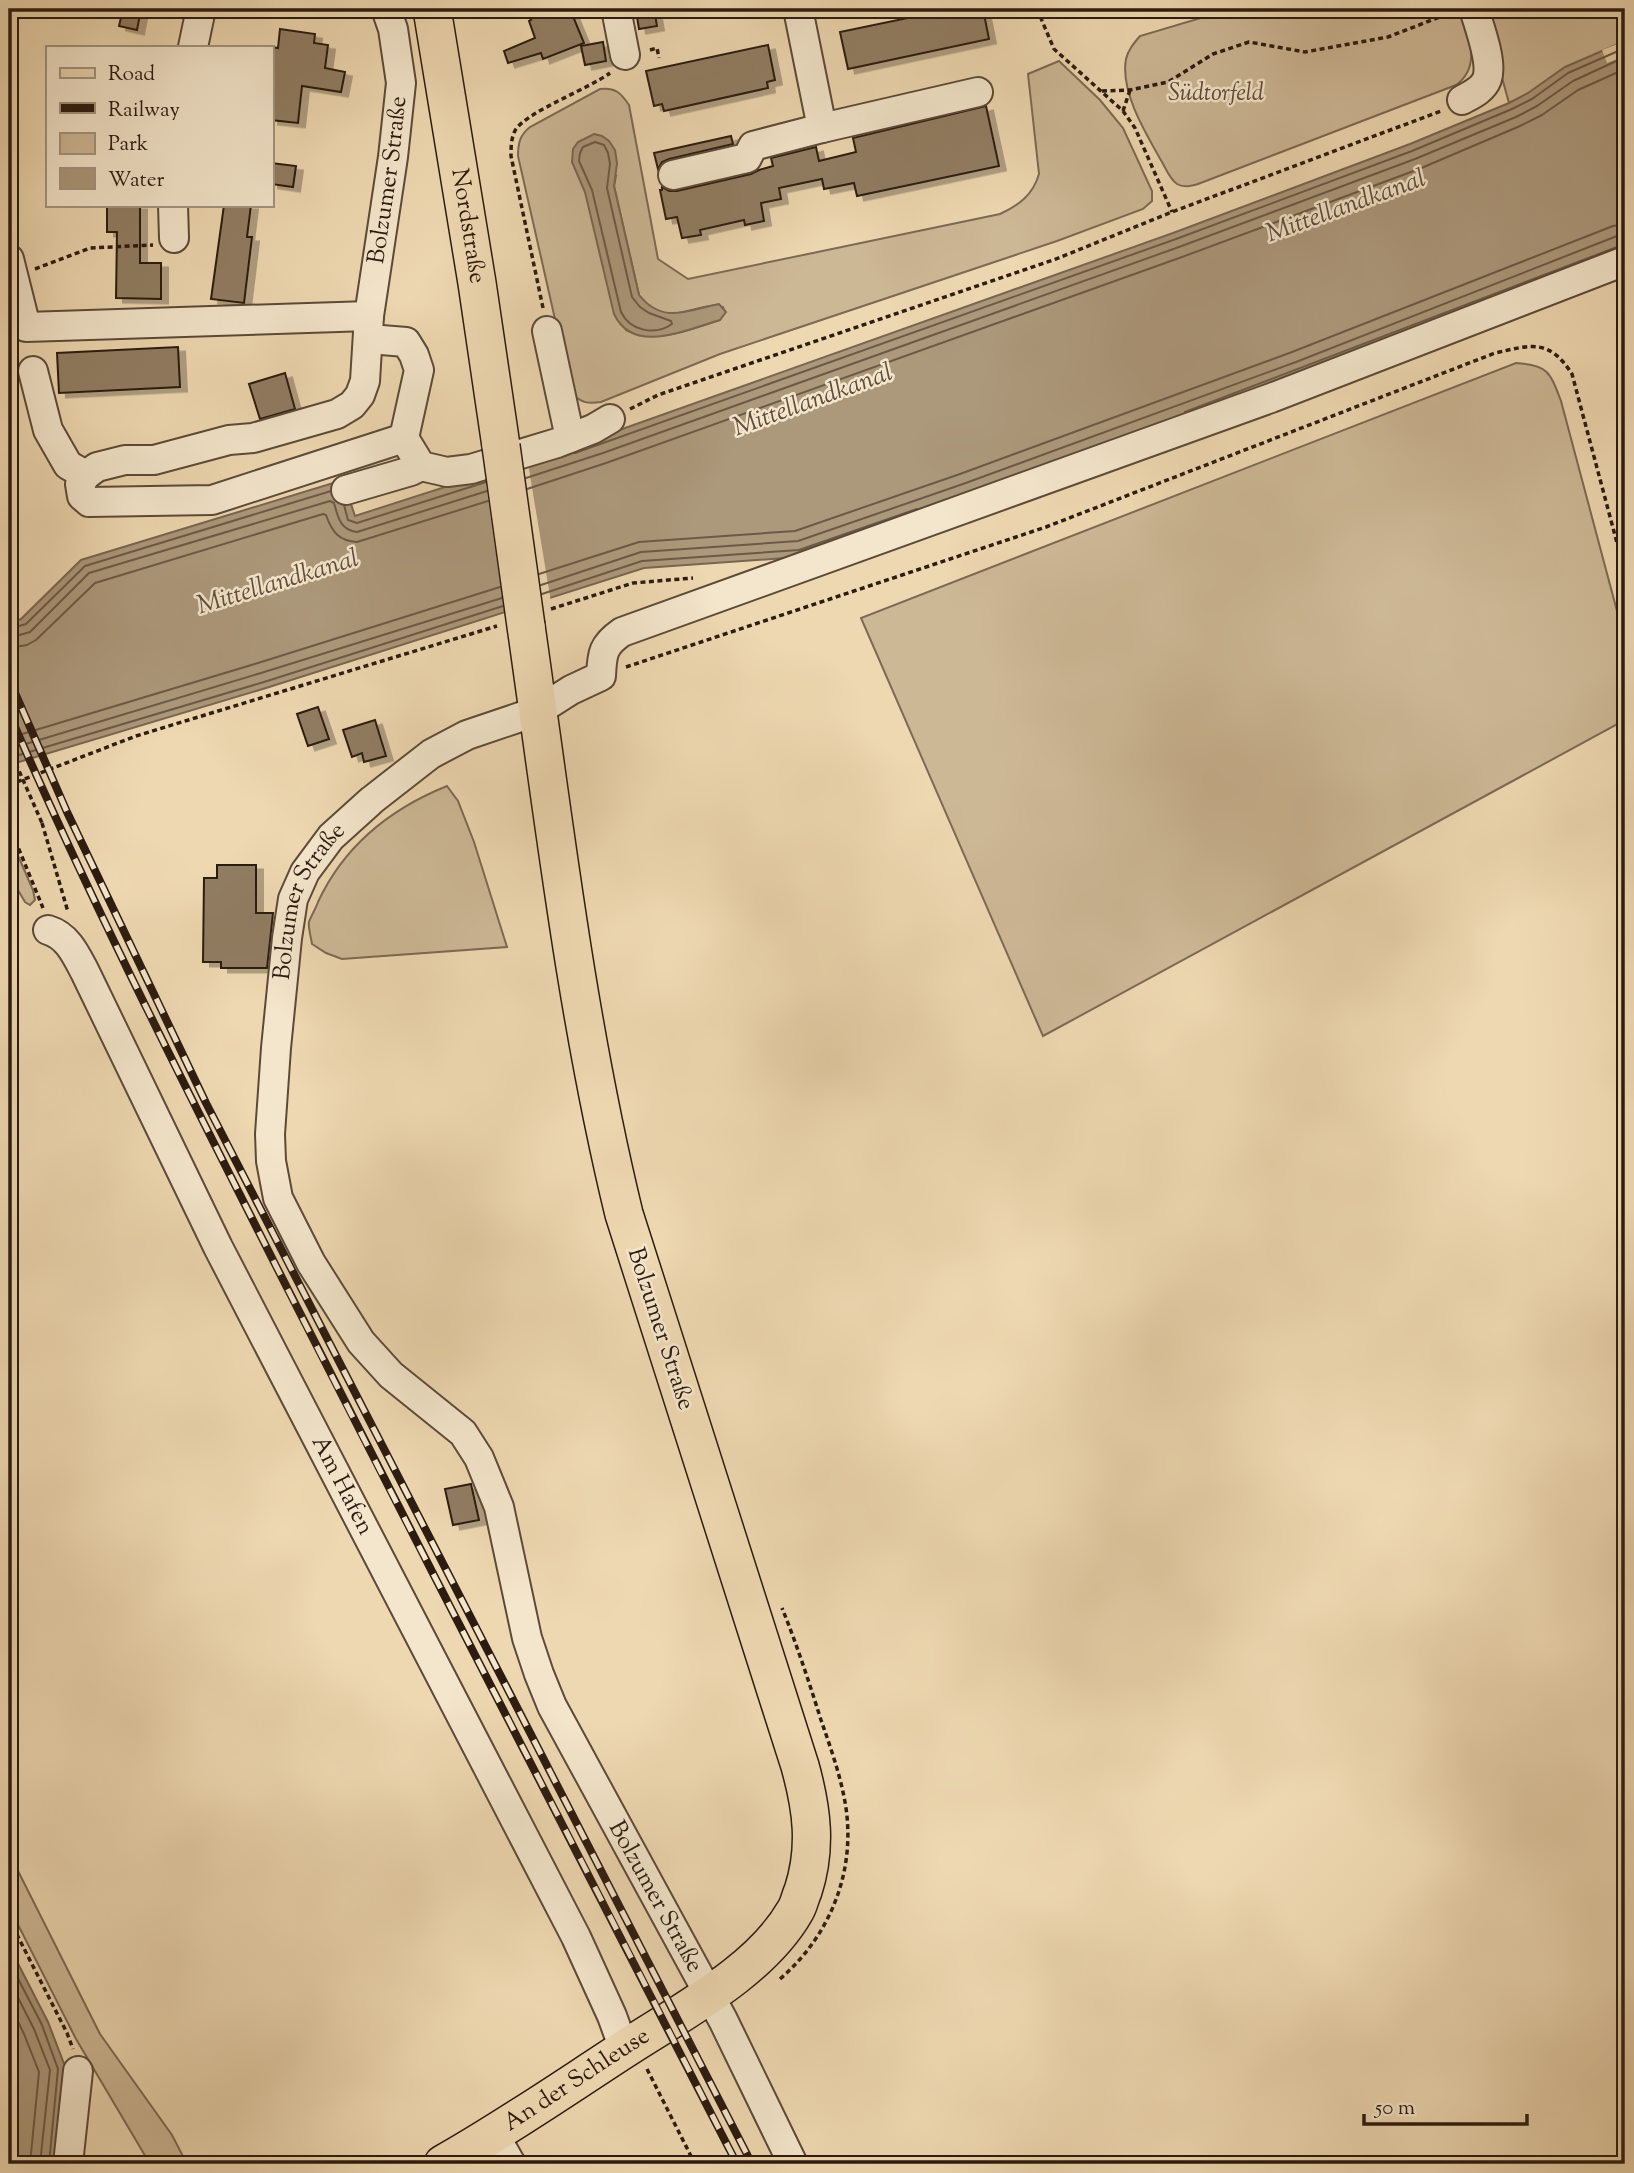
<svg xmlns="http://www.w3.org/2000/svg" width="1634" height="2173" font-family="'Sorts Mill Goudy',serif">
<defs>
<filter id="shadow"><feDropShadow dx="7" dy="4.5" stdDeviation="0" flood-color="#0004"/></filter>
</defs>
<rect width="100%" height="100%" fill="#eed8b1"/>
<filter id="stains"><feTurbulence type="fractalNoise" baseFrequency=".00286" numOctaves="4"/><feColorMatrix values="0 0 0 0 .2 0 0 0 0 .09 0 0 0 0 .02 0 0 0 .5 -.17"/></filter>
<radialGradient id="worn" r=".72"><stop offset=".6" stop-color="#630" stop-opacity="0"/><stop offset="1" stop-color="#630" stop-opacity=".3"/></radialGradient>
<path fill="#cdb896" stroke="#7c6a54" stroke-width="2" fill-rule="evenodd" d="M1231,9H1463C1468,35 1482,67 1456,85L1198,184C1191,186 1184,188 1177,184C1170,179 1166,169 1162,162C1146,134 1120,92 1126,59C1128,50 1134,43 1140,36Z
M1483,9H1625V56L1509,103Z
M1059,61L1100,100L1123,128L1152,191V201L1143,209L1057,241L720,354L601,402C588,404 582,403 572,394L518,156C518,143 520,135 530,127L600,89C615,87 621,93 629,105L658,259L688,279L1000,214C1019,205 1033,195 1039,174L1028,74ZM616,176L614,186L639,295C669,333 693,300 723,307L725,312L720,320C690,329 656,345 626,330L582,180Z
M1516,363C1548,365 1550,372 1561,401L1625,641V720L1043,1036L861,618Z
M447,786L458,801L474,842L507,947L342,959L326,953L312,944C311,937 308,928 309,922C311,916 316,908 318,902C344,846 390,809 447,786Z
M9,835L33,890L35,900L30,905L25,902L9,875Z
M9,1853L100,2034L172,2135L187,2164H150L76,2039L9,1907Z"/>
<path fill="#ac987b" stroke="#796651" stroke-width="2" d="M1625,41V250L1302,376L800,557L644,568L266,688L9,765V623L21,619L81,560L343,480L355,516L597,438L1173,233L1410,144L1509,103L1528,93L1565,67Z
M594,134L602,136L609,141L615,150L617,163L614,186L639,295C663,325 688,310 719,304L726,312L720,320C687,329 634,356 614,314L585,192L572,162L573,149L578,142Z
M9,1946L48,2022L66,2069L56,2164H9Z"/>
<path fill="#eed8b1" d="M1625,41V56L1607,63L1602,50Z
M527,457L551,602L505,617L484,471Z"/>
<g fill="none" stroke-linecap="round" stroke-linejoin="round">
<path stroke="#6c5a46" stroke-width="2" d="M595,142L604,145L608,153L610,164L607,188L632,297L640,307L649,313L671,321L672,324C655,336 630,331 621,312L592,190L579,161L580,153L583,147Z
M1185,412L1625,244
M575,453L1176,239L1412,151L1512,109L1532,99L1568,73L1625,48
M526,478L603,453L1179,247L1415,159L1516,117L1537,106L1573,81L1625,57
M527,489L606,463L1182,257L1419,169L1520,126L1542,115L1578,90L1625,69
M344,505L348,520L357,523L486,482
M539,574L639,542L795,531L960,474L1292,352L1613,226L1625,224
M541,585L641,552L798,541L963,484L1296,362L1617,236L1625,235
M542,594L642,561L799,550L917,509
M9,629L26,624L85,566L331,491
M9,638L30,632L89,573L330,501L334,503C338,517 340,530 357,532L487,491
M9,648L27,645L36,640L95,583L323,514L326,515C332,532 339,541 357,542L488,501
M9,738L258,663L500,587
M9,749L261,673L502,598
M9,758L264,682L503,606
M9,1961L42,2025L58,2069L49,2164
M9,1980L34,2029L50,2070L40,2164
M9,2003L24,2034L39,2072L30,2164"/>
</g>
<path fill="#917d64" stroke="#2c1b11" stroke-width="2" filter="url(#shadow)" d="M123,9H141L137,30L119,26Z
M527,9H570L584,43L543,59L541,53L508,63L504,51L535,38L529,21L531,20Z
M647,9H654L657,26L639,29L636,11Z
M951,9H983L989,39L848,69L840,32Z
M280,29L315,34L314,43L328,45L325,68L345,72L341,92L302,86L298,123L271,120V47L278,48Z
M603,42L606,61L585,65L581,46Z
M768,45L775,80L767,82L768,88L664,111L662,104L654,106L646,71Z
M986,106L999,166L857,196L854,183L824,189L822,179L779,188L781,199L761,203L764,221L745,225L744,220L700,230L701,235L682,238L677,217L666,219L660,190H662V187L669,191H677L751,174L759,170L773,166L771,158L816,147L819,161L856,152L853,138Z
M731,136L733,144L669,159L662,162L658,169L654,153Z
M271,163L296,166L293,187L271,184Z
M107,205H140V263H161V299L116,298L117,232H107Z
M224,205H251L247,237H252L244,303L211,299Z
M178,347L180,387L59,393L57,353Z
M285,373L295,409L260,419L249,384Z
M318,707L329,739L308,746L297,714Z
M375,720L386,756L364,762L362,753L352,757L343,730Z
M217,865H256V913H273L267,968H221V962H203L204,878H217Z
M471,1484L479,1520L453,1525L445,1489Z"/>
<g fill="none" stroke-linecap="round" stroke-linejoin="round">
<defs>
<g id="minor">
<path d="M616,9L625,55"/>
<path d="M193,47L201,9"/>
<path d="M1462,100C1471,95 1483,90 1487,79C1493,62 1479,26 1474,9"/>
<path d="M822,128L978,92"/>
<path d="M673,175L747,158L753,146L822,128L798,9"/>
<path d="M173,205L174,238"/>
<path d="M9,259L26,327L369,316"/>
<path d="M547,331L570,438"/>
<path id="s1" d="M33,371L48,430L68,465L86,475L97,467L125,460H154L229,440L253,438L337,414L352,405L360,395L365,381L369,316L393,157L401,83L393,29L386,9"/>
<path d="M404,438L421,466L447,472L471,469L557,443L593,429L610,419"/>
<path d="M86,475L80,484L82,496L89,502L212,500L404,438L419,370L414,355L406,342L369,339"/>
<path d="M346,490L411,471L421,466"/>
<path id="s2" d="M48,930C68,936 76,955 85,972L218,1247L576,1937L612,2016L624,2049"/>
<path d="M494,2134L511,2164"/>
<path d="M68,2164L78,2071"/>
<path id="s3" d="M793,2164L723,2020L552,1706L539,1674L527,1638L499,1507L479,1458L463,1433L391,1375L361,1342L311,1263L278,1198L271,1161L270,1134L276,1048L287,938L293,899L305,872L331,837L372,800L431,754L467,735L538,711L571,690L601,676C602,653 603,645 622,632L1271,398L1625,261"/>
</g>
<g id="major">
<path id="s4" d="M432,9L477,283L501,446"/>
<path id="s5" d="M443,2164C505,2129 563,2089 623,2050C681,2012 760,1972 795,1911C799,1905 800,1897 803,1891C817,1848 812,1809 800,1766L624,1214C577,1021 554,822 526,626"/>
</g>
</defs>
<use href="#minor" stroke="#5c4a39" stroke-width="32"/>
<use href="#major" stroke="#2c1b11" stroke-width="40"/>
<path stroke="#2c1b11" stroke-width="3.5" stroke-dasharray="5 3.5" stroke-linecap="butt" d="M1037,9L1054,49L1123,111L1135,128L1172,212
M650,50L657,48L659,58
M1102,91L1130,90L1168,82L1213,54L1249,42L1305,52L1388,37L1450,13
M1123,111L1130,90
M35,269L90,248L153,245
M543,308L511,156C511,147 511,137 516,129C529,111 588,89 610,73
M630,409L658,395L1056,259L1172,212L1441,111
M551,609L633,583L693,578
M626,667L1046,527L1495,353C1531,345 1549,338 1572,374L1625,573
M9,785L136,736L497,626
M42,823L68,912
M9,825L43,908
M9,1919L67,2033L73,2049
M780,1979C831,1935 857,1869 845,1802C840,1774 830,1746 821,1720C809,1682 797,1645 782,1608
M647,2069L695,2164"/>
<use href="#minor" stroke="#f4e6cc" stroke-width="28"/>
<use href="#major" stroke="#eed8b1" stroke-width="37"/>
<defs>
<path id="rail" d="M9,679L67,812L206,1103L752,2164
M9,713C90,900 183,1082 275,1264C427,1565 584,1864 737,2164"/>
</defs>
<use href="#rail" stroke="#2c1b11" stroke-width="8"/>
<use href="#rail" stroke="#f4e6cc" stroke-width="5" stroke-dasharray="16" stroke-linecap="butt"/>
<defs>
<path id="major-bridge" d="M501,446L526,626"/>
</defs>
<use href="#major-bridge" stroke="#2c1b11" stroke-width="40" stroke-linecap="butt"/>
<path stroke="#2c1b11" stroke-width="3.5" stroke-dasharray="5 3.5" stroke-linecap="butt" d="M9,748L42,823"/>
<use href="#major-bridge" stroke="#eed8b1" stroke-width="37"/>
</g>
<g text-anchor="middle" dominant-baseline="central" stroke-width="5" stroke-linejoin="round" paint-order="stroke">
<g font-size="24" font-style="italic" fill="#5c4a39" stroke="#f4e6cc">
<text x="1216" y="94">Südtorfeld</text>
</g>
<g font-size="24" fill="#2c1b11" stroke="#f4e6cc">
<text stroke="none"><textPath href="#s1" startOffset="630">Bolzumer Straße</textPath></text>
<text stroke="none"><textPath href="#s4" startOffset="220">Nordstraße</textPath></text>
<text stroke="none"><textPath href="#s3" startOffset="1414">Bolzumer Straße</textPath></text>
<text transform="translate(660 1329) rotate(72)">Bolzumer Straße</text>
<text stroke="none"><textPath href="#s2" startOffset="632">Am Hafen</textPath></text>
<text transform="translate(655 1897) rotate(61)">Bolzumer Straße</text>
<text stroke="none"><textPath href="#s5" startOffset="158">An der Schleuse</textPath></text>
</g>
<g font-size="26" font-style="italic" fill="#5f4d3b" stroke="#f4e6cc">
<text transform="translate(1346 207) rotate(-20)">Mittellandkanal</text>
<text transform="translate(813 401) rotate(-20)">Mittellandkanal</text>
<text transform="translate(278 583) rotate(-17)">Mittellandkanal</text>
</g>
</g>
<rect width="1634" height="2173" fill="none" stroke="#eed8b1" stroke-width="35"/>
<rect x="10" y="10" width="1613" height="2152" fill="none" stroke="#2c1b11" stroke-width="3.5"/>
<rect x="18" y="18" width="1599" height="2138" fill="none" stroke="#2c1b11" stroke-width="2"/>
<rect x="46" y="46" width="228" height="161" fill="#f4e6cc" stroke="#a49581" stroke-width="2"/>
<rect x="60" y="68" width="35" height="10" fill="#eed8b1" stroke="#a49581" stroke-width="2"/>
<text x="108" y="80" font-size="21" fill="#2c1b11">Road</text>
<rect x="60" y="103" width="35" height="10" fill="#2c1b11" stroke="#a49581" stroke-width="2"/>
<text x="108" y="116" font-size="21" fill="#2c1b11">Railway</text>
<rect x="60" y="133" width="35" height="21" fill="#cdb896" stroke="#a49581" stroke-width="2"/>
<text x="108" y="150" font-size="21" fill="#2c1b11">Park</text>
<rect x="60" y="168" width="35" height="21" fill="#ac987b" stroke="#a49581" stroke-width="2"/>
<text x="108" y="186" font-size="21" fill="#2c1b11">Water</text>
<path d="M1364 2114v10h163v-10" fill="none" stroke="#2c1b11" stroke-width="3.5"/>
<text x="1375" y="2114" font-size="21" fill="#2c1b11" stroke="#f4e6cc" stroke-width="5" paint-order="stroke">50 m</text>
<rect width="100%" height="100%" filter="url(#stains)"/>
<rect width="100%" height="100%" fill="url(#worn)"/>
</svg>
